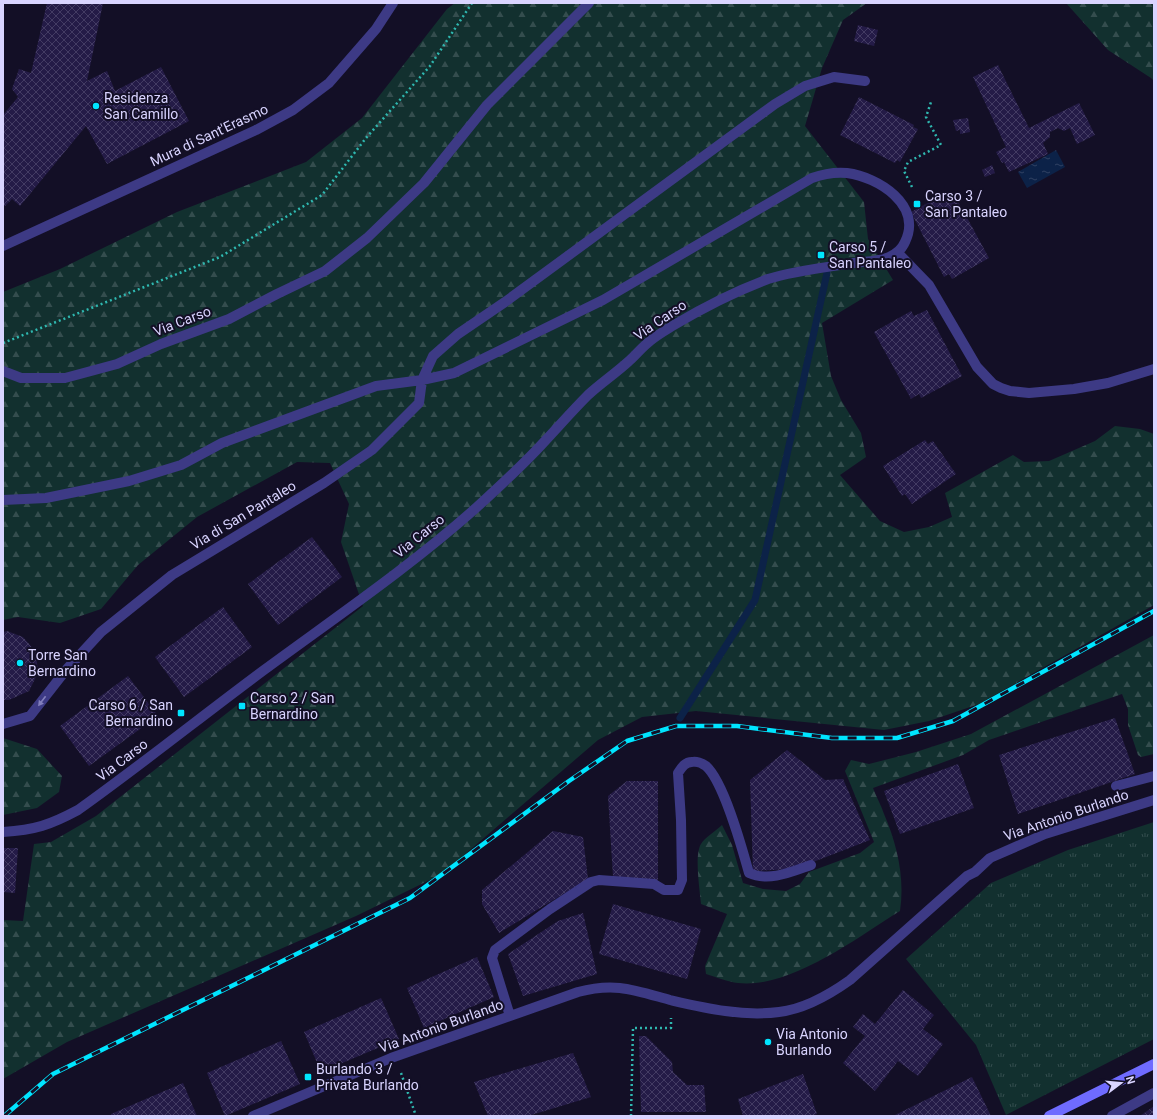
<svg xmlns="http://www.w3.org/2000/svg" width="1157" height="1119" font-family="Roboto,sans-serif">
<defs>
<pattern id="grass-tufts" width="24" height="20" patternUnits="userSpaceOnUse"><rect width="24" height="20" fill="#12302f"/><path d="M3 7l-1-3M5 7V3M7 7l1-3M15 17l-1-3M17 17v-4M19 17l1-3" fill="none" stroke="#344d4e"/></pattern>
<pattern id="forest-firs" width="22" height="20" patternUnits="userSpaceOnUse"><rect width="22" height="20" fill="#12302f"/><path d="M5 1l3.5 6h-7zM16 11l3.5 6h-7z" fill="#344d4e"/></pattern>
<pattern id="water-ripples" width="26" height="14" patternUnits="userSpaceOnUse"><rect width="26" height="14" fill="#0c2248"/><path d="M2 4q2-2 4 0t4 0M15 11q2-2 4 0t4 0" fill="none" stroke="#2f4163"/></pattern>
<pattern id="building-cross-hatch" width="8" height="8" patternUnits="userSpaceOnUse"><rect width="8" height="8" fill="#241b47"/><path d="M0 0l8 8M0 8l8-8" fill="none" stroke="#433b63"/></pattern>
</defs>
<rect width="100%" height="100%" fill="#130f26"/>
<path fill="url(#grass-tufts)" d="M1154,822V1039L1006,1115L976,1045L906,959L991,883L1068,850Z"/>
<path fill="url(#forest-firs)" d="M455,3H867L843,20L822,68L805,126L864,202L868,239L893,280L822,323L831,376L841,400L861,433L866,457L840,475L880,521L904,532L929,527L952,517L945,493L1013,455L1024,462L1049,461L1095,441L1115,426L1140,429L1154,434V605L979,704L929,721L884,730L696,711L642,717L598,740L442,874L356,916L67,1042L3,1079V920L23,921L34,844L51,842L96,816L363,606L341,542L349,504L330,463L297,462L197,517L138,565L101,609L60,623L18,617L3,620V292L60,269L177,212L306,162L362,118L447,9Z
M1066,3H1154V81L1151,78L1108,50Z
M1154,635V754L1141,757L1138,755L1128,725V709L1122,694L989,740L963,755L873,788C876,796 881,805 884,814C897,844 905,878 900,911C858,937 790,989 738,983C728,982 716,977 706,974L705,966L727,914L701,904C700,891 694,855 701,844C704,838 717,830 722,825L732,845L743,883L763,889L786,891L800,884L809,872L860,853L874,842L845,771L851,760L869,764L916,752L971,734Z
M3,738L37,749L62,776L59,792L37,808L3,815Z"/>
<path fill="url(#water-ripples)" d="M1056,150L1065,167L1027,188L1018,172Z"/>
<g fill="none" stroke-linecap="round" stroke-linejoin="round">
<path stroke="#0c2248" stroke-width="7" d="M680,718L755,600L827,273"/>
</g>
<path fill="url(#building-cross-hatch)" d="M47,3H103L87,81L107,71L115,91L161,67L189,121L107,164L86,126L20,206L12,199L5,206L3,205V115L18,97L12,89L19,69L31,73Z
M858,25L878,30L874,46L854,41Z
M998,65L1029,128L1079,103L1095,135L1077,144L1070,128L1064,131L1058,128L1050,132V137L1043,143L1048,154L1009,172L1004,162L1002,163L996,152L1006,147L973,77Z
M859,97L914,125L913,127L918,129L900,162L897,160L895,163L840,135Z
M968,118L970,132L960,134V130L956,131L953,120Z
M992,165L995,173L985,177L982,170Z
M953,192L989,258L952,279L949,274L944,277L911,212L943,195L944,197Z
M927,310L962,376L921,398L919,394L911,399L874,332L911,311L914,316Z
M925,440L928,444L933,441L956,474L912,504L905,494L902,496L883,466Z
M312,537L342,577L278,625L248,584Z
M223,607L252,647L184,697L155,657Z
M7,631L23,637L36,652L38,673L29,691L9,700H3V632Z
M128,676L158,716L89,766L60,726Z
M1115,718L1135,774L1018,814L999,755Z
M787,750L825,780L843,779L870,840L795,869L753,871L750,780Z
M958,764L974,808L900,834L884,791Z
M627,781H658V883L613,877L608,796Z
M553,831L583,837L588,879L499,933L482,904V890Z
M3,848H18L15,893L3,892Z
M613,904L701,929L687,979L599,954Z
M583,913L597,974L523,996L508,954L558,921Z
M477,957L494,997L424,1028L407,988Z
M903,990L934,1015L923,1029L943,1044L918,1076L898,1061L875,1091L843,1063L865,1036L853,1027L863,1014L875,1024Z
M381,998L399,1039L321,1072L304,1032Z
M639,1036H646L672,1062L673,1072L687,1085H704L706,1112H641Z
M281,1041L300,1084L225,1116L207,1073Z
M573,1053L591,1097L528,1116H488L474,1082Z
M803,1074L817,1114L811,1116H743L738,1099Z
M972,1077L991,1116H893Z
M183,1083L197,1116H111V1114Z
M1154,1106V1116H1140Z"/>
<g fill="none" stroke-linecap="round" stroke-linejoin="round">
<path stroke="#2fb8b0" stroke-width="2.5" stroke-dasharray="2 3" stroke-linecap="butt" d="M912,187L904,171L908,162L941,145L926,117L931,102
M3,343L220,257L322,195L366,138L430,66L472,3
M401,1073L416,1116
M631,1116L633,1028H671V1018"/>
<path stroke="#3d3a85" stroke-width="10" d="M1116,786L1154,776"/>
<path stroke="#3d3a85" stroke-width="10" d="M3,246L256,130L293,110L329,83L376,29L393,3
M897,252L929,285L977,367L993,384L1001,388L1010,391L1029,393L1074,389L1108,383L1154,369
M3,371L21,378H65L117,364L161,344L229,319L277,294L325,271L367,238L424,183L487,105L589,3
M3,500L46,498L129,481L181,465L222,443L376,386L422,380L454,373L603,300L812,178C823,174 835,172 847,173C878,177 923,205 905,242C902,249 896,254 889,257C878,262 866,261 854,263C828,267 793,271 768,279C736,291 704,307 674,325C666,330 657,335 650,341C642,347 636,355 629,361C616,373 601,383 588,395C573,410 559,426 544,442C524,464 500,486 477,507C411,566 336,617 264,670C202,716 141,765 78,810C50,825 35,830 3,832
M3,724L30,716L66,670L101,632L172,575L324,483L372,450L419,403L422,380L433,356L458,334L505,302L775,104L805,86L834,77L865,81
M510,1016L492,958L495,950L550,909L591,882L599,880L654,884L664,890H678L682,880L681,820L678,773C682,767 685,762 692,762C696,761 702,763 706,766C724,782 742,848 749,873C769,882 791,872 811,865
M253,1116L391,1058L578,992C615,982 634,990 670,1000C705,1008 743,1017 779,1012C805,1009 829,995 850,980L967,876L975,872L990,858L1045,834L1154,800
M1112,1116L1154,1093"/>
<path stroke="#6f6bff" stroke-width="10" d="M1049,1116L1154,1064"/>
<defs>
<path id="rail" d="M4,1116L53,1074L410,898L569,781L627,741L676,726H737L832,738H897L953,721L1154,611"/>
</defs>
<use href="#rail" stroke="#00e5ff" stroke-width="4.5"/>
<use href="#rail" stroke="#130f26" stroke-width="3" stroke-dasharray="9" stroke-linecap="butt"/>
</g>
<defs><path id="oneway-solid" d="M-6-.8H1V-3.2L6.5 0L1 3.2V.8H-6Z"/></defs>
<use fill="#837fbc" href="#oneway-solid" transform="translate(42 701) rotate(127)"/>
<g fill="#00e5ff" stroke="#130f26" stroke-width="1.5">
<circle cx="96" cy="106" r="4"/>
<rect x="913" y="200" width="8" height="8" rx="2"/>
<rect x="817" y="251" width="8" height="8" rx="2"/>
<circle cx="20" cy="663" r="4"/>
<rect x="238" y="702" width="8" height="8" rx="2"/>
<rect x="177" y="709" width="8" height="8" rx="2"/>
<circle cx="768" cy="1042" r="4"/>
<rect x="304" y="1073" width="8" height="8" rx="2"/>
</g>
<g text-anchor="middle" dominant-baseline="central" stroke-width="4" stroke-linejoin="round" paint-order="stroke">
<g font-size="14" fill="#d9d4ff" stroke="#130f26" text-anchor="start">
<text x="104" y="98">Residenza<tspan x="104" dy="16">San Camillo</tspan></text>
<text x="925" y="196">Carso 3 /<tspan x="925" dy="16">San Pantaleo</tspan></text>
<text x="829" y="247">Carso 5 /<tspan x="829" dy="16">San Pantaleo</tspan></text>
<text x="28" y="655">Torre San<tspan x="28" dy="16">Bernardino</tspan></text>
<text x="250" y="698">Carso 2 / San<tspan x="250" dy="16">Bernardino</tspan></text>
<text x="173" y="705" text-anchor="end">Carso 6 / San<tspan x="173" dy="16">Bernardino</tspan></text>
<text x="776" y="1034">Via Antonio<tspan x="776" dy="16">Burlando</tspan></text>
<text x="316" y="1069">Burlando 3 /<tspan x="316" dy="16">Privata Burlando</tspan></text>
</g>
<g font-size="14" fill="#d9d4ff" stroke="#130f26">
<text transform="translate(209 135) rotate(-25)">Mura di Sant'Erasmo</text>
<text transform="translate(660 320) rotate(-34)">Via Carso</text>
<text transform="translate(182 321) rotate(-21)">Via Carso</text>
<text transform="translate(243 515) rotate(-31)">Via di San Pantaleo</text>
<text transform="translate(419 536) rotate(-39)">Via Carso</text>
<text transform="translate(122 760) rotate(-37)">Via Carso</text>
<text transform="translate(1066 815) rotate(-19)">Via Antonio Burlando</text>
<text transform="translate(441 1026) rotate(-20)">Via Antonio Burlando</text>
</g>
</g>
<rect width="1157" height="1119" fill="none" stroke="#d9d4ff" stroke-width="8"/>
<g transform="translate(1121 1083) rotate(74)" stroke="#130f26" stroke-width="3" paint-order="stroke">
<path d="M0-3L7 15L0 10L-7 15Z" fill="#d9d4ff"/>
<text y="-6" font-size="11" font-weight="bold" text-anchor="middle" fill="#d9d4ff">N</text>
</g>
</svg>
